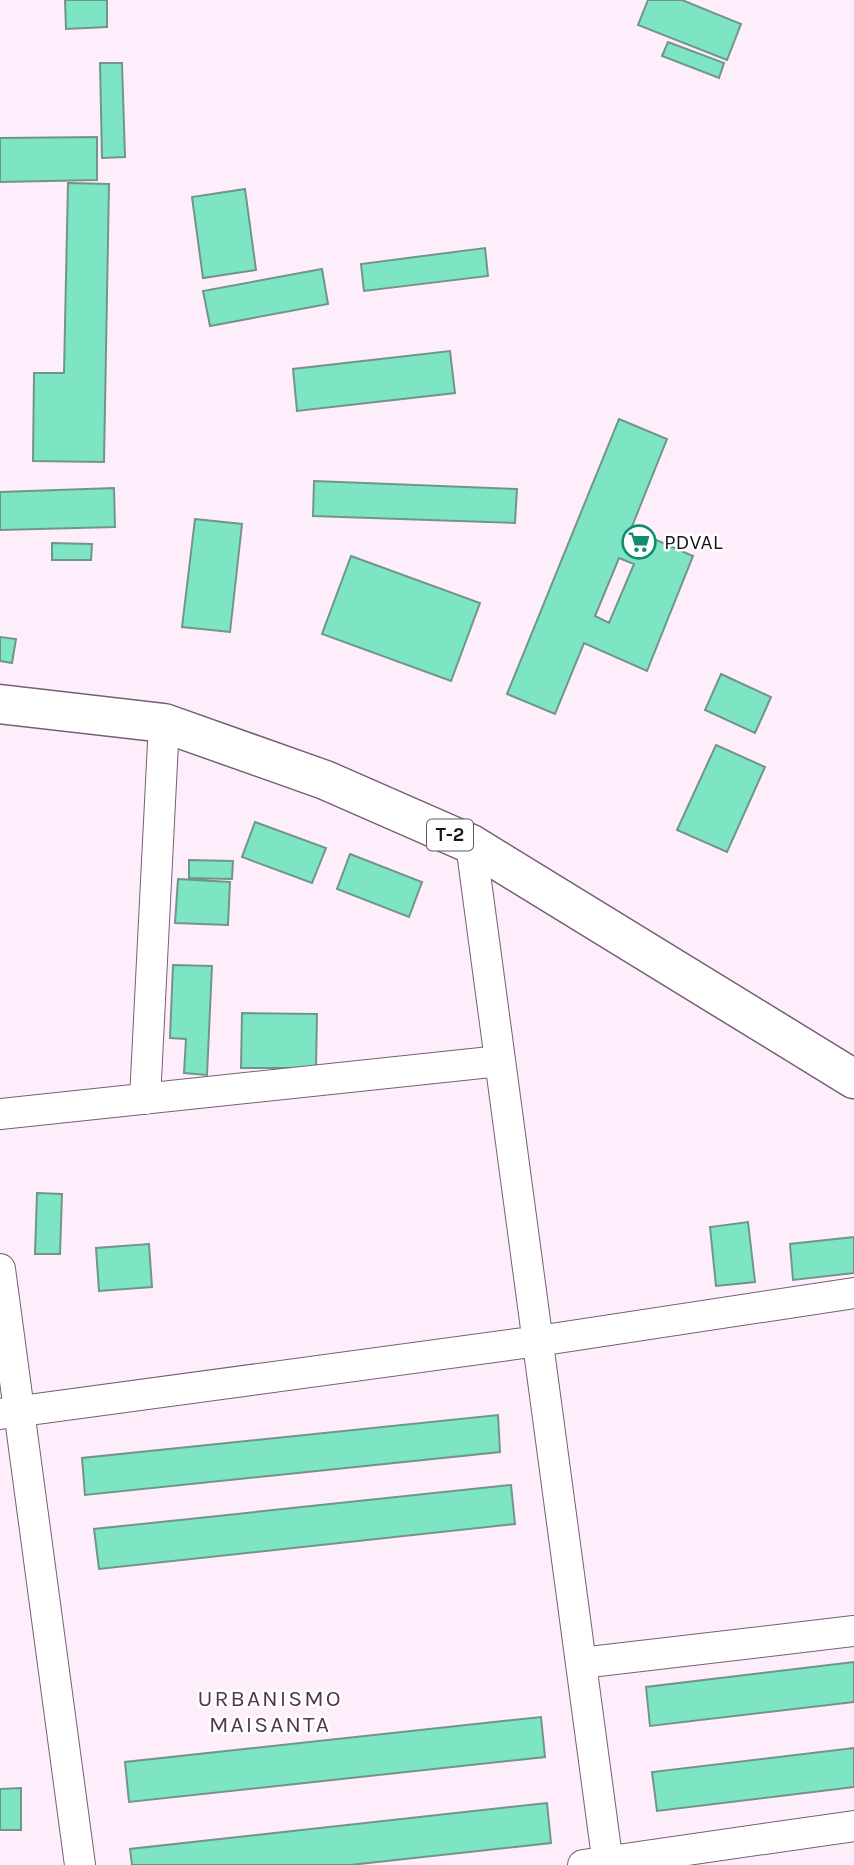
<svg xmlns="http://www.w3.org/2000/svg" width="854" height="1865" font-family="Karla,sans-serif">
<rect width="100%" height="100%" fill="#feeefc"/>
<path fill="#7de4c4" stroke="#729589" stroke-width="2" fill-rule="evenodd" d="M65,0H107V27L66,29Z
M648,0H682L741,24L727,60L638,25Z
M668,42L724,63L719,78L662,56Z
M100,63H122L125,157L102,158Z
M97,137V180L0,182V138Z
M68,183L109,184L104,462L33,461L34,373H64Z
M245,189L256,270L203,278L192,197Z
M485,248L488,276L364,291L361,264Z
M322,269L328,304L210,326L203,291Z
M450,351L455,393L297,411L293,369Z
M619,419L667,439L631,529L693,556L647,671L584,643L555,714L507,694ZM619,558L634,564L609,623L595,616Z
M314,481L517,489L515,523L313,516Z
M114,488L115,527L0,530V492Z
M195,519L242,524L230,632L182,627Z
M52,543L92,544L91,560H52Z
M351,556L480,603L451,681L322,634Z
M0,637L16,639L12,663L0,661Z
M721,674L771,697L755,733L705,710Z
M716,745L765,767L727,852L677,830Z
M255,822L326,848L312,883L242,857Z
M350,854L422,882L409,917L337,889Z
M189,860L233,861L232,879L189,878Z
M178,879L230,882L228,925L175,923Z
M173,965L212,966L207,1075L184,1073L186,1039L170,1038Z
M242,1013L317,1014L316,1068H241Z
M37,1193L62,1194L60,1254H35Z
M748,1222L755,1282L716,1286L710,1227Z
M854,1237V1273L793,1280L790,1244Z
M149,1244L152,1287L99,1291L96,1248Z
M498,1415L500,1452L85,1495L82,1458Z
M511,1485L515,1524L99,1569L94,1529Z
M854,1662V1702L650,1726L646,1687Z
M541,1717L545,1757L129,1802L125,1762Z
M854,1748V1787L657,1811L652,1772Z
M21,1788V1830H0V1789Z
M547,1803L551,1843L350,1865H132L130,1849Z"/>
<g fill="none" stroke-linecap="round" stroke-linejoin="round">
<defs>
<path id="minor" d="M471,844L608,1865
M145,1099L164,723
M0,1114L500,1061
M0,1269L80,1865
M0,1414L538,1341L854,1293
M581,1663L854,1631
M583,1865L854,1826"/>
<path id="highway" d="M0,704L164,723L325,780L471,844L854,1079"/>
</defs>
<use href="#minor" stroke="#765f74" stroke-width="32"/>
<use href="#highway" stroke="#765f74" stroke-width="41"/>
<use href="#minor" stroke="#fff" stroke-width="30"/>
<use href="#highway" stroke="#fff" stroke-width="38"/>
</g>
<defs>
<symbol id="supermarket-ring" viewBox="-11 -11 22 22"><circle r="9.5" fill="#fff" stroke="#108c70" stroke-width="1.5"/><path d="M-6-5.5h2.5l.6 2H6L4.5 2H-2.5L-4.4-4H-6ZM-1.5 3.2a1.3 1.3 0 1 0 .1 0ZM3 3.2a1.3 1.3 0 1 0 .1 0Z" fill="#108c70"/></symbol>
</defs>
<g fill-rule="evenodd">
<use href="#supermarket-ring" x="620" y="523" width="38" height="38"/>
</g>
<g text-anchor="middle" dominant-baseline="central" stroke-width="5" stroke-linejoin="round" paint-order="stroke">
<rect fill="#fff" stroke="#615a60" stroke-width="2" x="427" y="819.5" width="46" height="31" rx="5"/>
<g font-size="19" font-weight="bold" fill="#1d131c">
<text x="450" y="835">T-2</text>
</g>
<g font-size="21" fill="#1d131c" stroke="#fff" text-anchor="start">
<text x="664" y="542">PDVAL</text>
</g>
<g font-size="23" letter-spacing="2" fill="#4d384b" stroke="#fff">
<text x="270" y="1698">URBANISMO<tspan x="270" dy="26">MAISANTA</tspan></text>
</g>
</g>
</svg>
